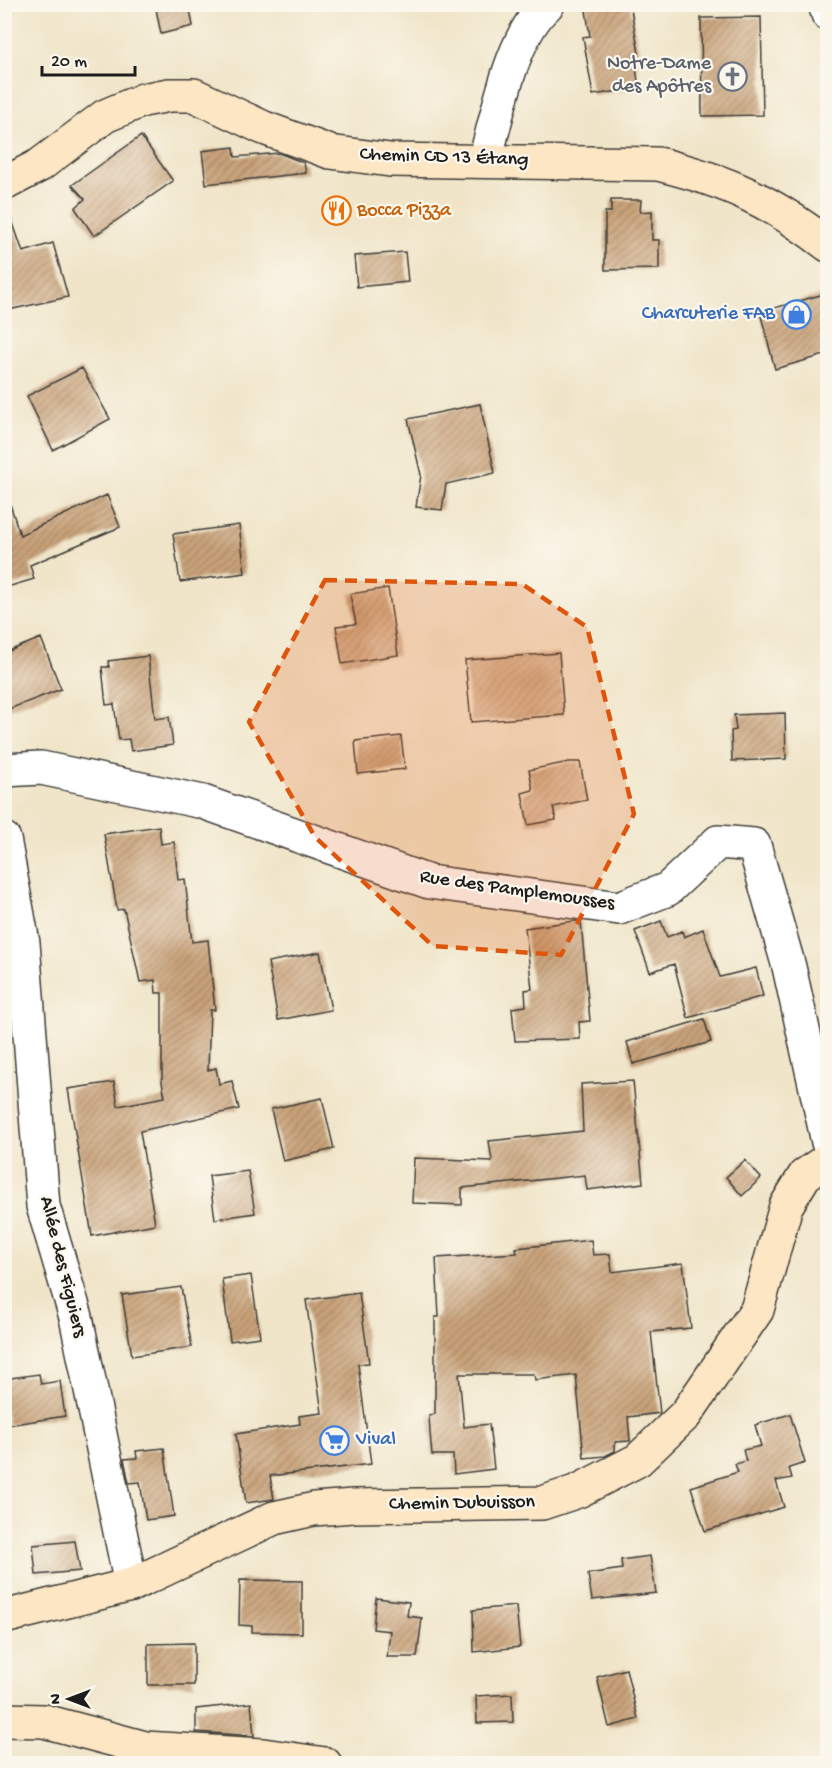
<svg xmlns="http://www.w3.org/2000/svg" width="832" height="1768" font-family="'Gochi Hand',sans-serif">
<defs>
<pattern id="building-hatch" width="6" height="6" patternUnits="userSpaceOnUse" patternTransform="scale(1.5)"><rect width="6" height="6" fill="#c9a279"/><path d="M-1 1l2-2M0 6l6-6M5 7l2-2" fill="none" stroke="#a28362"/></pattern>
</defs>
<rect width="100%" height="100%" fill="#fbf7ec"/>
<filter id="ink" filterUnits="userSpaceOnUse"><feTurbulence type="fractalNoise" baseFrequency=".0167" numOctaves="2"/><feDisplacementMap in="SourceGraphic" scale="12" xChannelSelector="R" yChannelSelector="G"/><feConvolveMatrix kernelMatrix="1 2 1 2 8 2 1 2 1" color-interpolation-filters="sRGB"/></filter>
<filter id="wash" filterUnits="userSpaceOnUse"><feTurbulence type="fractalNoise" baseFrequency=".008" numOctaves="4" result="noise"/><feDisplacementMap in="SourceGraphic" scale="24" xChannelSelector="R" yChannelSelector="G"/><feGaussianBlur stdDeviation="1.35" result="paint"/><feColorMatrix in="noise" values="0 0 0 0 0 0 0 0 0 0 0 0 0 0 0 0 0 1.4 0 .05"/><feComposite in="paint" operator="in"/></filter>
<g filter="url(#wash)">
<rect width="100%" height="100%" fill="#f0e5c9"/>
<g id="blocks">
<path fill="url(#building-hatch)" d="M155,4H189L193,26L161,34Z
M585,4H630L639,53L634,54L639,88L593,95L583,37L590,36Z
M761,17L763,115L702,116L701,18Z
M141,136L173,181L94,236L75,208L85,199L72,185Z
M234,147L235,157L279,153L304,163L306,173L206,184L202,151Z
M611,200H641L640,212L652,211V240H659V269L605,270V212H611Z
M4,209H8L23,252L53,243L68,297L4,311Z
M405,252L408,282L357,287L354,256Z
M824,294L828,308V354L775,369L760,312Z
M82,368L110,419L53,450L27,396Z
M480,404L495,473L446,484L442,510L416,507L421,475L408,419Z
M107,495L120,527L30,565L34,579L4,588V505L10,504L20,535Z
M239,525L245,573L180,582L173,534Z
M388,588L398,655L342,664L336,626L356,624L350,594Z
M41,638L61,689L4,711V653Z
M559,653L564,715L471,722L465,660Z
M148,656L155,719L169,717L173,745L131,751L129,739L119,740L114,704L106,705L102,667H109L108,661Z
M785,713L786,759L732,761L731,731L736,730L734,715Z
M401,736L405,769L358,774L355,741Z
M569,762H580L587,800L553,807L556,820L528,825L522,793L533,790L529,770Z
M159,826L161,844L174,842L178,880L185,879L192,942L208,940L215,1010H210L208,1070L216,1068L219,1084L232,1081L239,1109L140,1131L155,1224L92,1236L68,1089L114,1082L118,1106L165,1097L162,1082V993H156L155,980L140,982L124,909L117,910L104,834Z
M575,921L581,922L590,1021L579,1022L580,1039L515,1041L512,1008L526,1006L525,990L532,989L525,928Z
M661,921L667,937L682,931L684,937L703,929L720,977L756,968L763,996L688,1018L674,964L650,972L635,931Z
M320,952L331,1010L278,1020L268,962Z
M704,1019L711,1042L633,1064L627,1042Z
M633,1081L643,1183L587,1190L585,1175L462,1188V1205L412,1203L414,1158L492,1161L489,1141L583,1131L581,1084Z
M322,1098L334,1149L283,1161L271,1109Z
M745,1160L761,1178L742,1196L726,1177Z
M248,1171L255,1213L215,1219L209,1176Z
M591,1240L593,1255L610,1254L612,1272L683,1263L691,1328L651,1332L660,1413L628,1417L630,1441L615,1442V1451L605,1456L584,1458L576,1375L535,1380L534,1374H459L464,1427L489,1424L494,1469L454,1474L453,1455H432L430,1433L429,1415L435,1414V1317H439L436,1258L517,1253L516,1248Z
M251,1275L260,1337L230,1341L222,1279Z
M181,1287L192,1347L132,1356L122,1295Z
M359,1293L369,1363L358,1364L371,1464L270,1476L274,1499L246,1503L236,1434L300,1424L299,1416L322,1413L306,1300Z
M39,1374L41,1384L60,1381L65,1416L8,1425L4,1404V1379Z
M790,1414L805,1463L789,1468L792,1478L776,1481L784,1507L705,1531L691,1487L738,1472L735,1464L746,1461L743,1450L761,1446L755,1425Z
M164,1448L174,1516L146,1520L140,1482L129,1483L124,1459L137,1458L136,1451Z
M75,1541L80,1571L36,1575L33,1545Z
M650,1556L656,1593L592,1600L588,1574L622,1569L621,1560Z
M240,1580L302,1581V1633L252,1632V1626L239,1625Z
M376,1598L409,1602L407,1616L422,1618L417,1657H387L390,1631L373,1629Z
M516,1606L520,1647L474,1652L473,1610Z
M194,1643V1685H148V1644Z
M626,1669L638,1719L609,1727L597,1677Z
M512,1694L513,1722L477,1723L476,1696Z
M251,1703L254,1736L196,1732V1709Z"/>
</g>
</g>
<g filter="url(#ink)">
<use href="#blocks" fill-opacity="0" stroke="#3c3a36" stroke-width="1.5"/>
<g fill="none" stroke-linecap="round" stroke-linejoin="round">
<defs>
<path id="street" d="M825,4L828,14
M485,160C498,114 511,36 548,4
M4,770L41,768L203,802L429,882L619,908L668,889L718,842L754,845L789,967L828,1142
M4,839L23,943L43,1206L76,1317L131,1585"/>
<path id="secondary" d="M4,184L40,165L105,116L143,100L169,95H194L264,128L330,152L390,160L658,164C728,181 771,201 828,245
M4,1617L131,1585L274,1518L314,1509L353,1506L542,1503L578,1491L638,1460L686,1414L757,1310L786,1206L805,1175L828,1159
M4,1720L44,1721L145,1748L263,1755L325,1764"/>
</defs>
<use href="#street" stroke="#3c3a36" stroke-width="36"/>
<use href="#secondary" stroke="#3c3a36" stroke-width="36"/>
<use href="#street" stroke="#fff" stroke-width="33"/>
<use href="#secondary" stroke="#fce6c4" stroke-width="33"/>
</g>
</g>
<path fill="#de560d" fill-opacity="0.2" stroke="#de560d" stroke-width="4.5" stroke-dasharray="12 8" stroke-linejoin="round" d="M325,580L522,584L587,627L634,814L561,955L433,946L315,837L249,722Z"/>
<defs>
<symbol id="church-ring" viewBox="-11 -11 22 22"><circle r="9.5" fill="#fbf7ec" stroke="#6b7280" stroke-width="1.5"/><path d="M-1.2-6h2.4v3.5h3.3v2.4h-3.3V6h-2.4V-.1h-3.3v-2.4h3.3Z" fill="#6b7280"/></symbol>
<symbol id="restaurant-ring" viewBox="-11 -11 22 22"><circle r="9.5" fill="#fbf7ec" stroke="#e8710a" stroke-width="1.5"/><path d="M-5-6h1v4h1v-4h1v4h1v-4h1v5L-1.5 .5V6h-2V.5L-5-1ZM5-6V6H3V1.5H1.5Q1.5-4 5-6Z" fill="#e8710a"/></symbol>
<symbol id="shop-ring" viewBox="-11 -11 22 22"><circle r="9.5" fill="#fbf7ec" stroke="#3f7fe0" stroke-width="1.5"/><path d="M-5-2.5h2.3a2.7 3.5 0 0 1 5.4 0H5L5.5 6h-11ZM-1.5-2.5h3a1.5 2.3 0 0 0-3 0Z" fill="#3f7fe0"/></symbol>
<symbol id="supermarket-ring" viewBox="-11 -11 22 22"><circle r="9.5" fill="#fbf7ec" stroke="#3f7fe0" stroke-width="1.5"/><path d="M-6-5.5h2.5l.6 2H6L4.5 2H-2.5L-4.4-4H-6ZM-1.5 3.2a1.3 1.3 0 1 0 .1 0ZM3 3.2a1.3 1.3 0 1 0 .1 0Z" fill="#3f7fe0"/></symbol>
</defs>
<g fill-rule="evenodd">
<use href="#church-ring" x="716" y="60" width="33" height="33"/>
<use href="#restaurant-ring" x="320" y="194" width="33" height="33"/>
<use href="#shop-ring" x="780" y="298" width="33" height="33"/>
<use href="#supermarket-ring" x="318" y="1424" width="33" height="33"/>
</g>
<g text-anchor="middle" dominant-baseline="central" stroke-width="4.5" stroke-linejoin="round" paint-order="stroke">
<g font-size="20" fill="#5b616d" stroke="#fbf7ec" text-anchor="end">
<text x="711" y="64">Notre-Dame<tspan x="711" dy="23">des Apôtres</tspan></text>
</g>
<g font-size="20" fill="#1c1c1c" stroke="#fbf7ec">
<text transform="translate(444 158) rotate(2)">Chemin CD 13 Étang</text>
<text transform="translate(517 891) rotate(8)">Rue des Pamplemousses</text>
<text transform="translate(62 1267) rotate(76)">Allée des Figuiers</text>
<text transform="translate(462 1504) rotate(-1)">Chemin Dubuisson</text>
</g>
<g font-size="20" fill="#c56008" stroke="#fbf7ec" text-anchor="start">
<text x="357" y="211">Bocca Pizza</text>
</g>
<g font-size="20" fill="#366cbe" stroke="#fbf7ec" text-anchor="end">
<text x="775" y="314">Charcuterie FAB</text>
<text x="356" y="1440" text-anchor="start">Vival</text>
</g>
</g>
<rect width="832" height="1768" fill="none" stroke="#fbf7ec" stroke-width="24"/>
<g transform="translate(69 1699) rotate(270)" stroke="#fbf7ec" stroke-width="4.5" paint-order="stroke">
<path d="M0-4.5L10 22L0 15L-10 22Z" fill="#1c1c1c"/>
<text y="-9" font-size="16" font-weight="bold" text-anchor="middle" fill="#1c1c1c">N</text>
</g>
<path d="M42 66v9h93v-9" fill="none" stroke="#1c1c1c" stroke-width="3"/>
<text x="51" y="66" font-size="18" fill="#1c1c1c" stroke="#fbf7ec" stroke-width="4.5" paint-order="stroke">20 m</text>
</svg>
